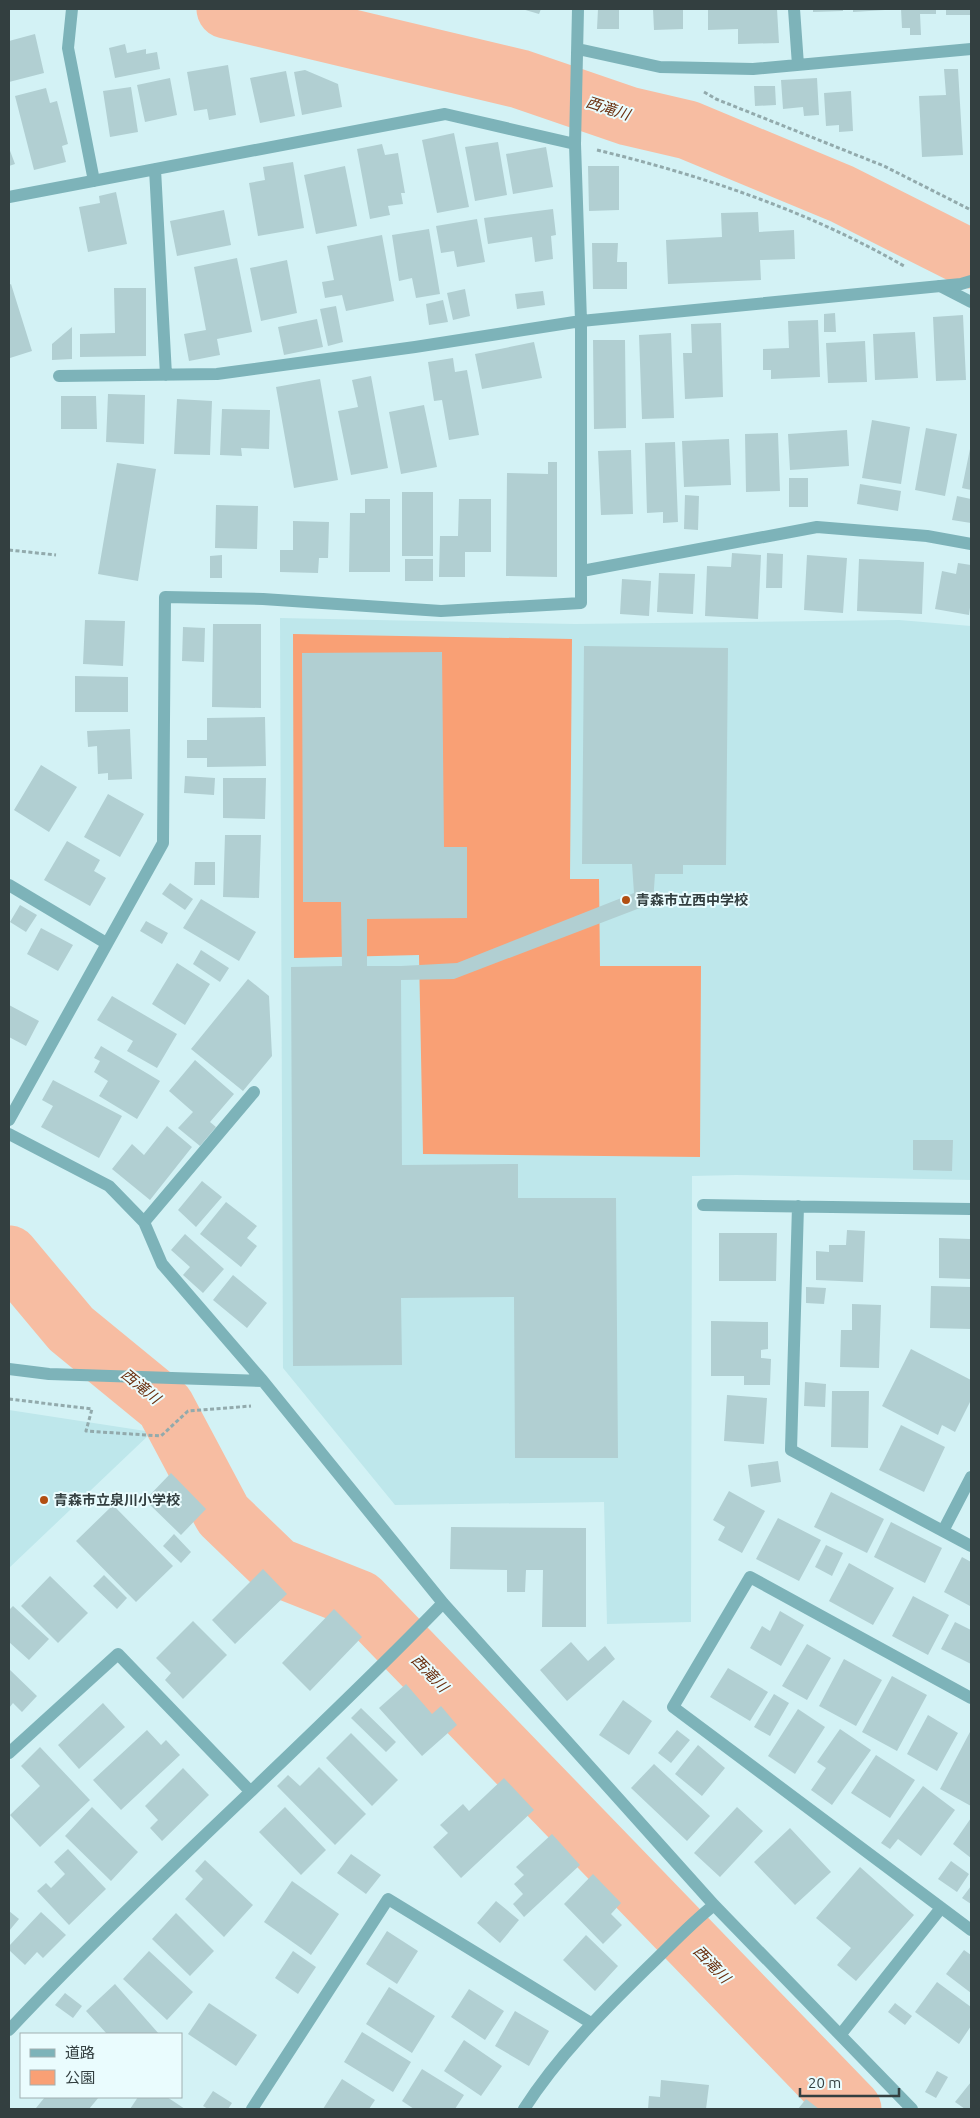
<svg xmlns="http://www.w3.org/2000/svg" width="980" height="2118" font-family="Ubuntu,'Noto Sans JP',sans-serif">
<rect width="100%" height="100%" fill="#d3f2f5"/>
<path fill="#bee7eb" d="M280,618L575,624L899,620L971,626V1180L736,1175L692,1176L691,1622L607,1624L604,1502L395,1505L283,1368Z
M9,1410L152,1432L9,1568Z"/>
<path fill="#f9a075" d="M293,634L572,639L570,879H599L600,966H701L700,1157L423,1154L419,955L294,958Z"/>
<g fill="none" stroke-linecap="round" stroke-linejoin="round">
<path stroke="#f7bda2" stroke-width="59" d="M226,9L520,79L628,116L688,130L842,194L971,259
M9,1255L71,1329L165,1406L223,1515L277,1567L360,1600L852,2109"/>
</g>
<path fill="#b1cfd2" d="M522,9H541L539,14Z
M598,9H619V29H597Z
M653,9H683V29L654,30Z
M708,9H777L779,43L738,44V29L708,30Z
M813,9H843V11L813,12Z
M853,9H885V10L853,12Z
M901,9H936V14H920L921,35H910V28H902Z
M946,9H971V15H946Z
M35,34L44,73L9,82V41Z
M125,44L127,53L146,49V54L157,52L160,69L115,78L109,48Z
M228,65L236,115L209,120L207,109L194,111L187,72Z
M944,69H958L963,155L922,157L919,96L946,95Z
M305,70L338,84L342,107L302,115L294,72Z
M286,71L295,116L260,123L250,78Z
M170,78L177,115L145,122L137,85Z
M817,78L819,115L804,116L803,107L783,109L781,80Z
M754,86H775L776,105L755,106Z
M131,87L138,132L110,137L103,91Z
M46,88L50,103L57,101L68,144L62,146L66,162L34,170L15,96Z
M851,91L853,131L839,132V125L826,126L824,93Z
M454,133L469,207L437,213L422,140Z
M498,142L507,195L475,201L465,147Z
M382,144L385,155L398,153L405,193H401L403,204L388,206L390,215L370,219L357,149Z
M546,147L553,187L513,194L506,154Z
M9,148L15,164L9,166Z
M293,162L304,228L258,236L249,183L265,180L263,167Z
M345,166L357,226L316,234L304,175Z
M588,166H619V210L589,211Z
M116,192L127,244L88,252L79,207L100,203L99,196Z
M553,209L556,235L551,236L553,259L535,262L532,237L488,244L484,218Z
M224,210L231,245L177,256L170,221Z
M758,212L759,232L794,230L795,259L760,260L761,280L668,284L666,240L722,237L721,213Z
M477,219L485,262L457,267L454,251L441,253L436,226Z
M429,229L440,294L416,298L412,278L399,281L392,235Z
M382,235L394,301L346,311L342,295L325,298L322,282L334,280L327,246Z
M592,243H618L617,262H627V289H593Z
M237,258L252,332L217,339L220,355L189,361L184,334L206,330L194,267Z
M287,260L297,313L261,321L250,268Z
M11,284L32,351L10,358L9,285Z
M114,288H146V356L80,357V334L115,333Z
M465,289L470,316L453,320L447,293Z
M543,291L545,305L517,309L515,294Z
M443,300L448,322L429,325L426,304Z
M336,306L343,342L328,346L320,309Z
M835,313L836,332H824V314Z
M963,315L966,380L936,381L933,317Z
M317,319L323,347L284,355L278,327Z
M818,320L820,377L771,379V370H763V349L789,348L788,321Z
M721,323L723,397L685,399L683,353H692L691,324Z
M72,327V359L52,360V344Z
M915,332L918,378L875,380L873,334Z
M671,333L674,418L642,419L639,335Z
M593,340H625L626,428L594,429Z
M865,341L867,382L828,383L826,343Z
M534,342L542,378L482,389L475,354Z
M453,358L455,372L467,370L479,435L449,440L442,400L434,401L428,362Z
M371,376L388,468L351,475L338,411L358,407L352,380Z
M320,379L338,480L294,488L276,387Z
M108,394L145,395L144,444L106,442Z
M61,396H96L97,429H61Z
M177,399L212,401L210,455L174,454Z
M424,405L437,467L401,474L389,412Z
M222,409L270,410L269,449L241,448L242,456L220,455Z
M872,420L910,427L901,484L862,478Z
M926,428L957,434L945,496L915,490Z
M847,430L849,466L790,470L788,434Z
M778,433L780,491L746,492L745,434Z
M729,439L731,485L684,487L682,441Z
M675,442L678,522L663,523V512L647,513L645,443Z
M970,449H971V490L962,488Z
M631,450L633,514L601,515L598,451Z
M548,462H557V577L506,576L507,473L548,474Z
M117,463L156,469L138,581L98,574Z
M789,478H808V507H789Z
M860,484L901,491L898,511L857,504Z
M402,492H433V556H402Z
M685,495L699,496L698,530L684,529Z
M957,496L971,499V523L952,520Z
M365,499H390V572H349L350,513H365Z
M459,499H491V552H465V577H439L440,536H458Z
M216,505L258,506L257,549L215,548Z
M293,521L329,522L328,558H319L318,573L280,572V550H293Z
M732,553L761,555L758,619L705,616L707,566L731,567Z
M767,553L783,554L782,588H766Z
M222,555V578H210V556Z
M807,555L847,558L843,613L804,610Z
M405,559H433V581H405Z
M859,559L924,562L922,614L857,611Z
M958,563L971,565V600L969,615L935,609L942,571L956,574Z
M659,573L695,574L693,614L657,612Z
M622,579L651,581L649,616L620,614Z
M85,620L125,621L123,666L83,664Z
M213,624H261V708L212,707Z
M183,627L205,628L204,662L182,661Z
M584,646L728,648L726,865H683V874H655L653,903L454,979L401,980L402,1165L518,1164V1198H616L618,1458H515L514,1297L401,1298L402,1365L293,1366L291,967L342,966L341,902H303L302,653L442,652L444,847H467V918L367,919V966H401L457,963L634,893L632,864H582Z
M75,676L128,677V712H75Z
M265,717L266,766L207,767V758H187V740H207V718Z
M130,729L132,779L108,780V773L98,774L97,746L88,747L87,731Z
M41,765L77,787L49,832L14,810Z
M185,776L215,778L214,795L184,793Z
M223,778H266L265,819L223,818Z
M108,794L144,814L120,857L84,837Z
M225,835H261L259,898L223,897Z
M67,841L100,860L94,871L106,878L90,906L44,880Z
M195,862H215V885H194Z
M170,883L193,899L185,910L162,894Z
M201,899L256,932L239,961L183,928Z
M20,905L37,915L26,932L10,922Z
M146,921L168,933L162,944L140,931Z
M41,928L73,945L58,971L27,954Z
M201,950L229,968L220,982L193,964Z
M177,963L210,984L185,1025L152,1004Z
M248,979L269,996L272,1056L243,1091L191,1049Z
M112,996L177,1034L157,1068L127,1051L133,1041L97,1020Z
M9,1005L39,1021L26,1046L9,1037Z
M101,1046L160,1081L137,1119L99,1096L108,1081L94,1072L100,1061L94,1058Z
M195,1060L234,1094L210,1122L216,1127L200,1146L178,1128L193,1112L169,1091Z
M53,1080L122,1116L99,1158L41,1127L53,1106L42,1100Z
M167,1126L192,1147L150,1200L112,1169L132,1144L144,1155Z
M913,1140H953L952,1171L913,1170Z
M202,1181L222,1197L196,1227L178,1210Z
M226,1202L257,1226L247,1238L257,1246L241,1267L200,1234Z
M847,1230L865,1231L863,1282L816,1280V1251L829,1252V1245H846Z
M719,1233H777L776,1281H719Z
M185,1234L224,1269L203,1293L183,1275L190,1267L171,1250Z
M939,1238L971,1239V1279L939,1278Z
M233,1275L267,1303L247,1328L213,1300Z
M931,1286L971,1287V1329L930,1328Z
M806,1287L826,1288L824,1304L806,1303Z
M852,1304L881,1305L879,1368L840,1367L841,1330H852Z
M711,1321L768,1322V1349L761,1350V1358L771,1359L770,1385H744V1376H711Z
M911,1349L971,1380V1400L955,1432L942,1425L938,1435L882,1406Z
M805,1382L826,1384L825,1407L804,1406Z
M832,1391H869L868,1448L831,1447Z
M727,1395L767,1398L764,1444L724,1441Z
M901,1425L945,1447L924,1492L879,1470Z
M778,1461L781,1482L751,1487L748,1465Z
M171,1473L206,1509L181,1535L145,1500Z
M729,1491L765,1511L742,1553L718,1540L725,1527L713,1520Z
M831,1492L884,1519L867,1553L814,1527Z
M113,1505L173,1566L136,1602L76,1541Z
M778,1518L821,1540L799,1581L756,1559Z
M891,1522L942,1548L925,1583L874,1557Z
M451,1527L586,1528V1627H542L543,1570H526L525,1592H507V1570L450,1569Z
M174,1534L191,1552L181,1563L163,1546Z
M826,1545L843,1553L832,1576L815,1567Z
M962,1557L971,1562L970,1606L944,1592Z
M849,1563L894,1588L873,1625L829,1601Z
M263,1569L287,1594L235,1644L212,1620Z
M104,1575L127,1598L117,1609L93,1586Z
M50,1576L88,1613L58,1643L21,1606Z
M913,1596L949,1615L928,1655L892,1636Z
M13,1606L49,1639L29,1660L9,1642V1610Z
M334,1609L362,1637L310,1691L282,1663Z
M780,1611L804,1625L781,1666L750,1648L762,1626L770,1631Z
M193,1621L227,1655L183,1699L165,1680L171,1673L156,1658Z
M955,1622L971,1630V1664L941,1649Z
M571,1642L588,1661L605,1646L615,1659L567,1701L540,1670Z
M807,1644L831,1658L807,1700L782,1686Z
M844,1659L882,1680L856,1726L819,1706Z
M728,1668L768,1692L750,1721L710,1697Z
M9,1669L37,1696L22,1712L13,1703L9,1708Z
M892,1676L927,1695L897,1751L862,1732Z
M406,1684L432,1714L441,1706L457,1725L422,1756L379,1708Z
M774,1694L789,1703L770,1736L754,1727Z
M623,1700L652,1721L629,1755L599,1735Z
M103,1703L125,1727L79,1769L58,1745Z
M361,1708L396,1742L386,1752L351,1718Z
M798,1709L825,1727L795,1774L768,1756Z
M928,1715L958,1733L937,1771L907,1754Z
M840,1729L871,1750L832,1805L811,1790L826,1768L817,1762Z
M147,1730L161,1745L166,1740L180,1755L121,1810L93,1780Z
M677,1730L690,1740L671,1763L658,1753Z
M971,1730V1806L940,1789Z
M351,1733L398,1780L372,1806L326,1758Z
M698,1745L725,1768L702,1796L675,1774Z
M40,1747L90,1800L40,1847L10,1815L40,1786L21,1766Z
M876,1755L915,1780L890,1818L851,1793Z
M654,1764L710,1816L687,1841L631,1788Z
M319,1767L366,1814L335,1845L277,1786L288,1775L300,1786Z
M183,1768L209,1795L162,1841L150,1828L158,1820L145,1806Z
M504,1778L534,1810L461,1878L433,1847L448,1833L440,1825L463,1804L469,1811Z
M923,1786L955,1810L921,1856L898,1839L890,1849L881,1843Z
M92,1807L138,1852L111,1881L65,1836Z
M285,1807L326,1850L301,1875L259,1832Z
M737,1807L763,1831L720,1877L694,1853Z
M971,1818V1858L953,1844Z
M790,1828L831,1872L795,1905L754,1862Z
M552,1834L580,1865L524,1917L513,1904L523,1894L514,1884L524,1875L516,1867Z
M68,1849L106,1889L69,1925L37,1891L46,1883L51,1888L65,1874L54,1862Z
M351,1854L381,1875L366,1894L337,1873Z
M205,1860L253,1905L224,1937L185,1899L203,1879L195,1871Z
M951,1861L969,1874L957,1892L938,1879Z
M860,1867L914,1915L856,1981L837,1965L851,1948L816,1918Z
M593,1874L621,1903L611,1914L622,1925L603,1944L564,1904Z
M292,1881L339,1914L311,1955L264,1922Z
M971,1886V1904L962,1898Z
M496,1901L519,1920L500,1943L477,1923Z
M9,1911L19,1919L9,1931Z
M41,1912L66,1935L43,1958L37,1952L25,1965L9,1950V1946Z
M176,1913L214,1951L190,1976L152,1939Z
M387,1931L418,1951L397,1984L366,1964Z
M586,1935L618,1966L595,1991L563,1960Z
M964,1950L971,1955V1993L946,1974Z
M149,1951L193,1992L167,2020L123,1979Z
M293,1951L316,1967L298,1994L275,1978Z
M937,1982L971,2007V2026L959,2044L915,2012Z
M115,1984L159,2034H107L86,2011Z
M389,1987L435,2016L412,2053L366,2024Z
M469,1989L504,2011L485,2040L451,2017Z
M65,1993L82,2006L73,2018L55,2005Z
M209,2003L257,2035L236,2066L188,2034Z
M895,2003L912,2016L905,2025L888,2012Z
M515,2011L549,2031L529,2066L495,2046Z
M362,2032L411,2062L393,2092L344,2062Z
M464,2040L502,2066L481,2096L444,2071Z
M422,2069L464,2095L455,2109H414L402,2101Z
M937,2071L948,2077L936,2098L925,2092Z
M342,2079L375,2100L369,2109H323Z
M661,2080L709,2085L706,2109H648L649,2096L660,2097Z
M971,2082V2109H965L955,2102Z
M213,2091L232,2103L228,2109H208L203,2106Z
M45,2097H99L89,2109H37L36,2108Z
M138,2097H167L185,2109H130Z
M806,2099L819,2109H798Z"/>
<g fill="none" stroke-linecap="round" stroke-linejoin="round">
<path stroke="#92aaac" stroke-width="3" stroke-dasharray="4 2.5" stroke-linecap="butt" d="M704,92L716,99L884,166L971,210
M597,150C704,176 808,211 904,266
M9,550L56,555
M9,1399L92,1409L86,1431L161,1436L188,1411L251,1406"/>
<path stroke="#7db3b9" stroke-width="12" d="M940,286L971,302"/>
<path stroke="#7db3b9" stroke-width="12" d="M72,9L68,48L94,181
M794,9L798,65
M578,49L660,67L753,69L971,49
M155,169L166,375
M9,197L445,114L575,144
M59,376L217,374L415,347L581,321L961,284L971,281
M582,571L817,527L927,536L971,544
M9,885L106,943
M9,1120L163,843L165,597L263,599L441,611L581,603V321L575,144L578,9
M9,1134L109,1186L144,1222L162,1264L263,1381L443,1603L714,1905L912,2109
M703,1205L971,1209
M798,1206L791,1450L971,1546
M144,1222L254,1092
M9,1369L49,1374L263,1381
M943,1531L971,1477
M971,1698L750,1577L673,1707L971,1930
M9,1753L118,1654L250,1791
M9,2030C148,1882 302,1749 443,1603
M841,2034L941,1908
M252,2109L388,1899L591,2023
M524,2109C558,2056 602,2012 647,1968C669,1947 690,1924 714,1905"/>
</g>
<g fill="#b24f13" stroke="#eafcfe" stroke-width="2">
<circle cx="626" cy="900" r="5"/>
<circle cx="44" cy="1500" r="5"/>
</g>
<g text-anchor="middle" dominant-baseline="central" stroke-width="4" stroke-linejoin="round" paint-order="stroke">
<g font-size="14" font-weight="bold" fill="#333f40" stroke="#eafcfe" text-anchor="start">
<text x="636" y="900">青森市立西中学校</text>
<text x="54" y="1500">青森市立泉川小学校</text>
</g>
<g font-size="15" font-style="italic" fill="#6a3010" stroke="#eafcfe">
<text transform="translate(608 108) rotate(18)">西滝川</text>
<text transform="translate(141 1386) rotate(39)">西滝川</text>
<text transform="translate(430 1673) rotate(46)">西滝川</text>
<text transform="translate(712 1964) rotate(46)">西滝川</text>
</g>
</g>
<rect width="980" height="2118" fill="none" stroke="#333f40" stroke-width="20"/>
<rect x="20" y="2033" width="162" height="65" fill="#eafcfe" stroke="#a1b0b2"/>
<rect x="30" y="2049" width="25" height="8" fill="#7db3b9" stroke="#a1b0b2"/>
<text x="65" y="2058" font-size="15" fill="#333f40">道路</text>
<rect x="30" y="2070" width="25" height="15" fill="#f9a075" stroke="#a1b0b2"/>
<text x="65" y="2083" font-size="15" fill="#333f40">公園</text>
<path d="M800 2088v8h99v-8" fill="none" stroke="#333f40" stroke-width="2.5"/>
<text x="808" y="2088" font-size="15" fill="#333f40" stroke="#eafcfe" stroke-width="4" paint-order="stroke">20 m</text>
</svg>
